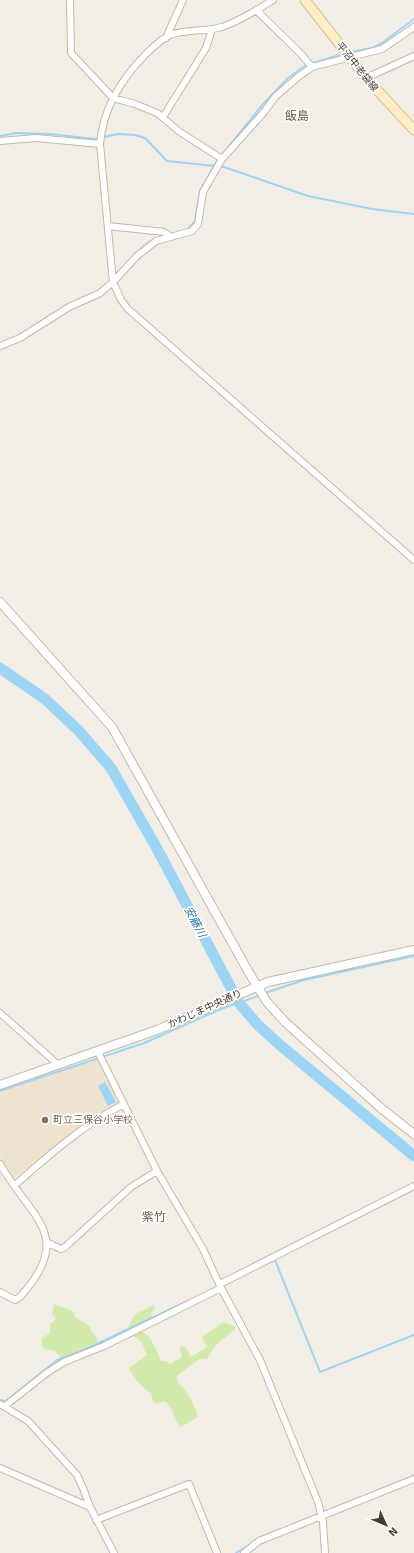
<svg xmlns="http://www.w3.org/2000/svg" width="414" height="1553" font-family="Signika,'Noto Sans JP',sans-serif">
<rect width="100%" height="100%" fill="#f3eee5"/>
<path fill="#eee3ce" d="M97,1058L120,1102L81,1126L14,1179L0,1156V1090Z"/>
<path fill="#d2eaab" d="M54,1304L73,1311L75,1317L90,1326L91,1331C96,1337 99,1338 96,1346L87,1350L73,1353L71,1356L63,1360L55,1351L45,1349L42,1346V1338L50,1333V1325L56,1318L52,1314Z
M154,1305L155,1309L151,1313L153,1320L138,1328L149,1337L155,1347L161,1361H166L171,1365L174,1361L179,1360L182,1356L179,1348L181,1346L185,1347L191,1357L207,1347L202,1337L224,1322L235,1327V1329L215,1346L207,1359H199L177,1376C176,1383 180,1384 184,1389C187,1392 198,1412 198,1417L181,1427C174,1422 174,1407 164,1401L157,1404L153,1402L151,1393C144,1391 131,1374 129,1368L147,1355C142,1347 143,1339 134,1337L128,1327L135,1314Z"/>
<path fill="#9dd6f4" d="M105,1082L116,1102L108,1106L98,1086Z"/>
<g fill="none" stroke-linecap="round" stroke-linejoin="round">
<path stroke="#9dd6f4" stroke-width="2" d="M349,52L372,48L382,43L414,19
M0,136L16,133L51,134L94,139L118,134L135,135L145,138L167,161L224,167L308,196L372,209L414,214
M221,156L264,103L288,78L306,65L343,54
M187,230L195,221L200,191L218,159
M134,255L148,243L165,235
M265,993L304,980L414,956
M0,1091L144,1043L221,1009L261,995
M266,1264L275,1260L320,1372L414,1335
M0,1400L6,1401L57,1360L84,1350L190,1300
M259,1538L414,1476
M236,1553L254,1542"/>
<path stroke="#9dd6f4" stroke-width="11" d="M0,668L45,699L79,731L111,768L155,845L239,1003L258,1025L280,1045L414,1156"/>
<defs>
<path id="minor" d="M70,0L71,53L113,98L135,104L157,113L180,132L222,159
M273,0C257,10 240,21 222,27C205,32 186,29 170,35C161,39 153,47 146,54C121,79 103,108 100,144L113,282L121,300L128,309L414,560
M256,10L301,54L312,67
M166,38L183,0
M366,78L414,56
M163,117L206,48L212,29
M0,141L36,138L100,144
M108,226L164,232L170,236
M0,346L20,338L69,307L100,293L113,282L137,256L156,241L192,231L198,224L203,192L222,159L265,111L275,97L298,77L312,67L382,49L414,27
M0,1013L55,1062L56,1066
M98,1052L157,1171L203,1249L221,1288L260,1360L318,1502L323,1522L325,1553
M0,1164C31,1219 76,1235 20,1297L15,1300L0,1292
M15,1185C49,1155 83,1125 124,1104
M48,1243L61,1249L65,1247L131,1187L157,1171
M220,1284L414,1186
M0,1404L28,1421L77,1475L83,1488L90,1507L114,1553
M5,1406L48,1372L64,1362L104,1346L221,1288
M0,1468L90,1507
M96,1520L189,1484L217,1553
M244,1553L259,1541L414,1479"/>
<path id="tertiary" d="M0,602L112,727L248,971L267,1002L285,1022L382,1109L414,1134
M0,1085L157,1030L268,982L414,950"/>
<path id="secondary" d="M305,0L366,78L414,130"/>
</defs>
<use href="#minor" stroke="#c2b8aa" stroke-width="8"/>
<use href="#tertiary" stroke="#c2b8aa" stroke-width="10"/>
<use href="#secondary" stroke="#d6c092" stroke-width="11"/>
<use href="#minor" stroke="#fff" stroke-width="6"/>
<use href="#tertiary" stroke="#fff" stroke-width="8"/>
<use href="#secondary" stroke="#ffedc3" stroke-width="9"/>
</g>
<circle fill="#8d6e63" stroke="#fff" stroke-width="1.5" cx="45" cy="1120" r="4"/>
<g text-anchor="middle" dominant-baseline="central" stroke-width="3.5" stroke-linejoin="round" paint-order="stroke">
<g font-size="10" fill="#463e34" stroke="#fff">
<text transform="translate(357 67) rotate(51)">平沼中老袋線</text>
<text transform="translate(205 1009) rotate(-24)">かわじま中央通り</text>
</g>
<g font-size="10" fill="#785e54" stroke="#fff" text-anchor="start">
<text x="53" y="1120">町立三保谷小学校</text>
</g>
<g font-size="11" font-style="italic" fill="#2578a7" stroke="#fff">
<text transform="translate(195 922) rotate(62)">安藤川</text>
</g>
<g font-size="12" fill="#6a5b4b" stroke="#fff">
<text x="297" y="116">飯島</text>
<text x="154" y="1217">紫竹</text>
</g>
</g>
<g transform="translate(386 1525) rotate(134)" stroke="#ffffff" stroke-width="3" paint-order="stroke">
<path d="M0-3L7 15L0 10L-7 15Z" fill="#463e34"/>
<text y="-6" font-size="11" font-weight="bold" text-anchor="middle" fill="#463e34">N</text>
</g>
</svg>
